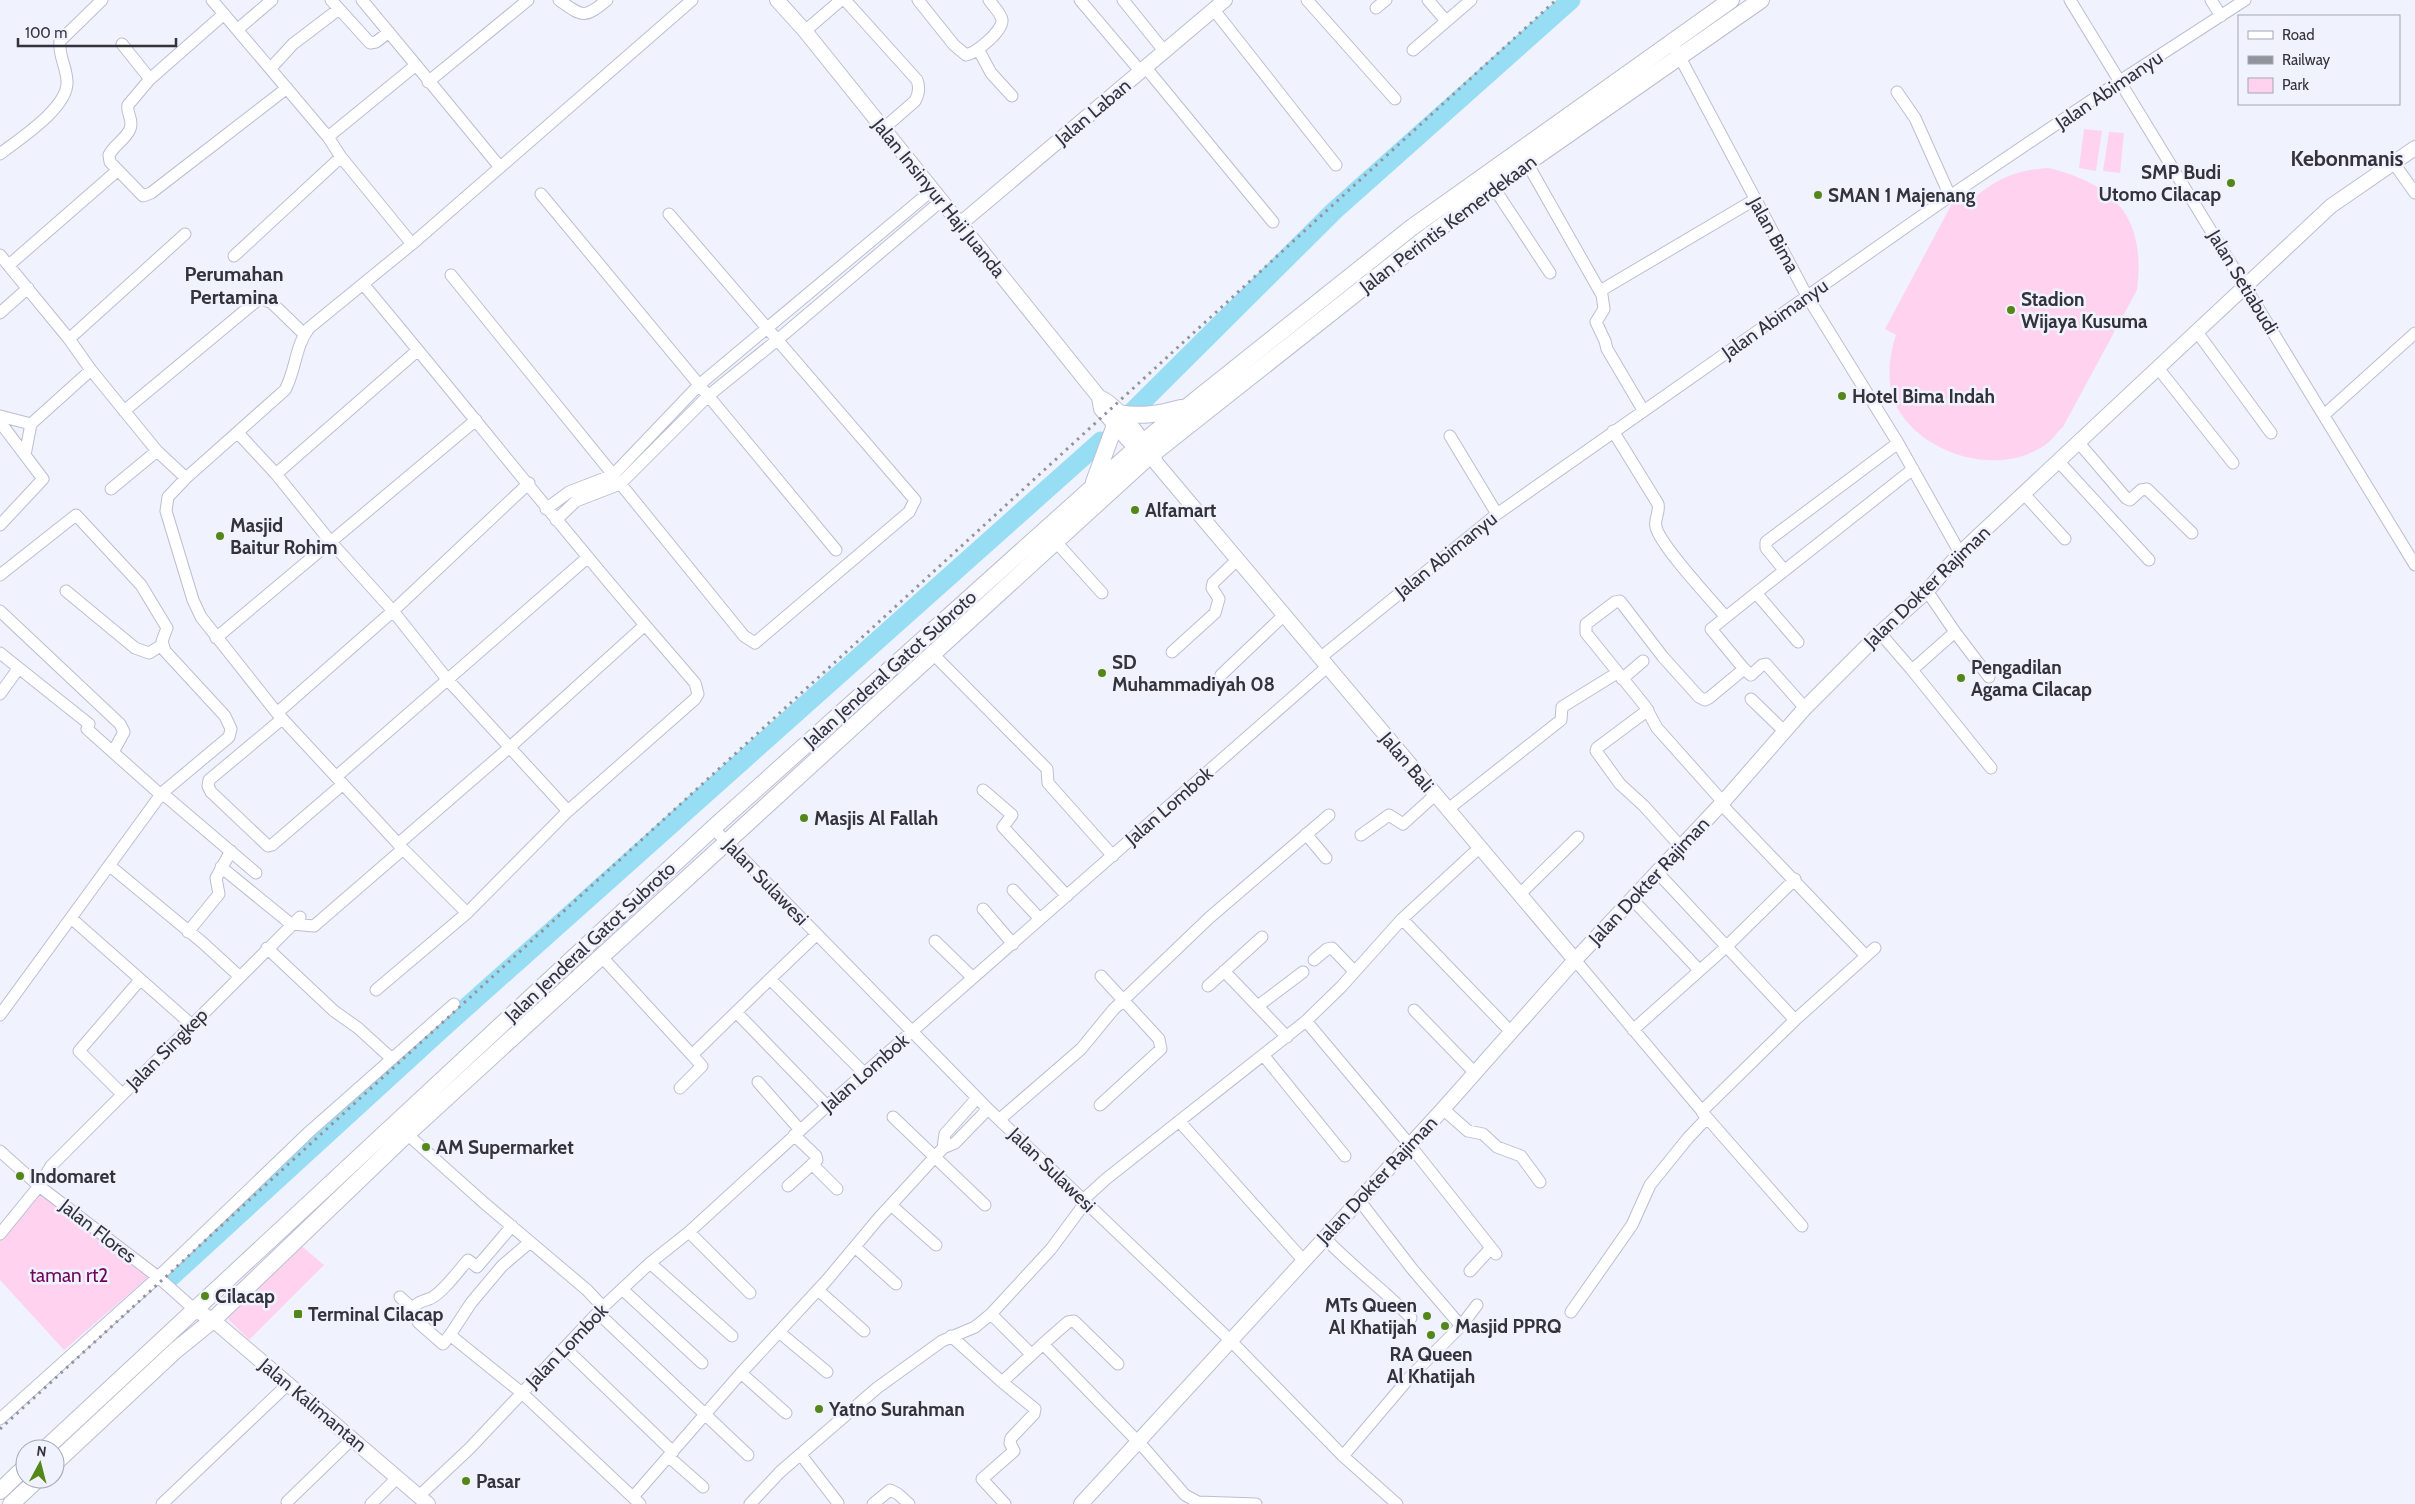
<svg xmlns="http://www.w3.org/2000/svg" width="2415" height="1504" font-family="Cabin,sans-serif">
<rect width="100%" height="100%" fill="#f0f2fe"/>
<path fill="#ffd3f0" d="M2084,129L2102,131L2096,171L2079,168Z
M2109,132L2124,133L2120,173L2103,171Z
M2049,168C2117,185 2146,219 2137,290L2063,427C2058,431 2054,437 2050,441C2006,479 1925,457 1898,409C1886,387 1888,358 1896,335L1885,329L1955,198L1967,204C1994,180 2013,170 2049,168Z
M39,1186L153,1273L64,1350L0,1280V1234Z
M298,1243L324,1265L249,1340L223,1314Z"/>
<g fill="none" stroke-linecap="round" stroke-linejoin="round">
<path stroke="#97def5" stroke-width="19" d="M1130,414L1334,211L1571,0
M171,1277L444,1027L1101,441"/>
<defs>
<path id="minor" d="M331,0L370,43L376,42L389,32
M559,0C583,17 584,19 607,0
M845,0L917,80C920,88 919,94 915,101L884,128
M918,0L954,45L966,55C976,53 1003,31 1002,20C1001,13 993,6 989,0
M1080,0L1141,72
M1123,0L1165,52
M1307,0L1395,99
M1428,0L1446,21
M2070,0L2415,565
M2211,0L2221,16
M1376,8L1386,0
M1214,10L1336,165
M238,29L272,0
M805,31L841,0
M122,44L150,79L224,14
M978,49L991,73L1012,96
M1413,50L1471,0
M1676,50L1807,296L1898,443L1960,553
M416,65L499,166
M271,68L293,44L339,9
M1146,68L1273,222
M150,79L128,105C126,114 134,119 130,129C126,139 114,145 109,155L110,162L143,196L151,193L287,88
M428,82L528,0
M1897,92L1915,118L1950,196
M328,137L416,65L362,0
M0,154C19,139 68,108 67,82C67,68 58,55 60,41L102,0
M2393,162L2415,193
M1527,163L1602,295L1604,309L1596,322L1605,341L1607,349L1643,410
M1494,188L1550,273
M541,194L836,550
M412,244L692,0
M0,255L69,339L91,370
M234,256L341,157
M9,265L118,170
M451,275L744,636L755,643L909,512L915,500L669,214
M363,284C458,397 549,513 645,625L510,747L398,844
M1600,291L1754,200
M0,313L28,288
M2197,332L2271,433
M69,339L185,234
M2158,368L2233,463
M124,411L260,298L272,303L304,334
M2324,415L2415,333
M0,416L31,424
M0,422L43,479L0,525
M1613,431L1658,504C1660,513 1654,518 1656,527C1660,545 1711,600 1725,616
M1450,436L1497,514
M2079,443L2126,498L2130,500L2141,490L2147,489L2192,533
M25,455L31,424L91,370L157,451L186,478L285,390C296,370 295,346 309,328L412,244L341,157L328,137L212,0
M2059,462L2149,560
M276,474L418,350
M186,478L168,497L166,511L193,600L201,617L277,713L403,849L467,913L568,811L447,679L393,611L330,541L276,474L238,433
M111,489L157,451
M2024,494L2065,539
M546,509L569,492L613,475L699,385L931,191
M556,520L576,501L620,484L708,396L776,341L941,201
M1056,542L1102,593
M1784,570L1766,548V542L1898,443
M0,575L76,515L141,585L167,628L162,641L165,651L225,716L231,729L229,737L162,793L0,1015
M66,591L135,648L149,653L162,645
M0,611L120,724L124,732L113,752
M1955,632L1989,677
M1880,633L1912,670L1955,632L1927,591
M216,638L476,420
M1798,642L1756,593L1913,469
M1172,652L1215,613L1219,599L1212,588L1213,583L1237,560
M0,653L89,724L87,729L161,795
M932,653L1047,769L1048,783L1113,856
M1320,658L1497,514L1950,196L2120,81L2245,0
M1744,669L1711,629L1756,593
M1912,670L1991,768
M1221,675L1283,616
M1622,679L1643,661
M0,694L18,669
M1751,699L1784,731
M1648,710L1597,748L1596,751L1620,784L1644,806L1681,847
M277,713L393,611L529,483
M282,719L209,780L208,786L211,792L268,846L272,845L343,784
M337,776L587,558
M983,790L1012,815L1003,827L1067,896
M162,793L256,873
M1723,802L1657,728L1645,706L1586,633V624L1615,602L1620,601L1663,657L1699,697L1705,700L1709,698L1744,669L1751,675L1762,665L1766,664L1805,708
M1721,804L1866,956
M1447,810L1561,720L1562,707L1617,673
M568,811L695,699L698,694L695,683L645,625
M713,828L988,1109L1230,1340L1343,1456L1397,1504
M1306,834L1326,858
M1361,835L1389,815L1403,824L1435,795
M110,866L203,943L239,976
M221,867L291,924
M1657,872L1795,1020
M1013,890L1040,919
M1519,895L1578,837
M1632,899L1699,970
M983,909L1013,944
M71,918L192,1025
M1402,919L1511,1032
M292,924L314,926L403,849
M188,932L219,894L216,878L231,851
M935,941L973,978
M267,948L334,1011L358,1028L392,1059
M601,956L692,1055
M1314,960L1327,949L1332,948L1354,971
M1575,960L1702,1111L1795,1020L1875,948
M1224,971L1287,1037
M770,979L816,935
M1208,986L1262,937
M376,990L467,913
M1258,1006L1303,972
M1414,1010L1475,1073
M737,1013L827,1106
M1306,1021L1409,1144L1496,1254
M1633,1030L1726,947L1795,879
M1264,1056L1345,1156
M758,1082L800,1130
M680,1088L702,1066L692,1055L770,979L865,1074
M122,1094L79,1051L140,980
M977,1098L945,1134L943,1148L955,1143L988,1109
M1100,1105L1161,1049L1159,1039L1101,976
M1443,1109L1468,1131L1483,1134L1497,1147L1521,1156L1540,1182
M1702,1112L1802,1226
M893,1117L985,1205
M1000,1119L1081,1049L1113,1010L1209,918L1329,815
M1179,1121L1304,1261
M407,1134L483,1202L587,1290L603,1307
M0,1151L39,1186L158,1277L195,1310
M812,1164L837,1189
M788,1186L817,1160L816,1156L794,1135
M1083,1200L1106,1179L1306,1021L1341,987L1402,919L1479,848
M1359,1200L1413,1270L1461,1326
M891,1205L936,1245
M689,1232L750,1293
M0,1234L39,1186L51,1166L300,917
M1324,1237C1351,1266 1383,1289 1411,1318
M530,1242L502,1266L471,1303L450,1335L522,1393L640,1504
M855,1247L896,1284
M650,1263L732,1336
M1470,1271L1491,1248
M622,1289L702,1363
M818,1290L864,1331
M400,1297L412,1308C419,1302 420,1302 429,1299C441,1295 459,1270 468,1260L477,1267L512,1226
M412,1308L421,1318L418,1322L443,1344L450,1335
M1571,1312L1632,1225L1650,1185L1688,1138L1707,1118
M598,1313L748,1455
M991,1314L1031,1354
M779,1332L827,1372
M951,1336L1002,1382L1043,1344L1145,1449L1185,1495L1198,1502L1256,1504
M1043,1344L1068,1322L1074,1321L1118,1364
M565,1348L673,1452
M741,1373L786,1413
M1002,1382L1035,1409L1034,1414L1011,1438L1010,1443L1014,1451L982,1479L1005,1504
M0,1419L158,1277L309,1132L454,1004
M801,1455L838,1503
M1343,1456L1410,1377L1461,1326L1477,1305
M669,1457L703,1487
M419,1496L470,1448L603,1307L650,1263L689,1232L827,1106L1327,667
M633,1497L741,1373L827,1280L878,1219L943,1148
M287,1502L353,1438
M162,1504L287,1385
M371,1504L398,1477
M750,1504L780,1472L877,1388L942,1341L975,1327L991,1314L1051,1249L1085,1203
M873,1504L890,1490L898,1494L909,1504"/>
<path id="tertiary" d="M777,0L805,31L1099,397L1101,409L1142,456
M960,224L1225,0
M1099,397C1117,403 1149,447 1157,464L1575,960
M195,1310L213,1320L428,1504
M1081,1504L1443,1109L1575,960L1723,802L1805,708L1880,633L1927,591L1960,553L2331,206L2415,148"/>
<path id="secondary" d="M1119,413C1141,417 1159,414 1181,408
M1094,482L1115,425
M45,1449L713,828L1143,442L1411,228L1731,0
M55,1463L176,1350L213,1320L407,1134L1145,460L1422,241L1527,163L1761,0
M0,1491L25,1467
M11,1504L38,1479"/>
</defs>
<use href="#minor" stroke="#bbbed1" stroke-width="13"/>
<use href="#tertiary" stroke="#bbbed1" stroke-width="16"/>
<use href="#secondary" stroke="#bbbed1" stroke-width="18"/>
<use href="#minor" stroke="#fff" stroke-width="11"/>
<use href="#tertiary" stroke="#fff" stroke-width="14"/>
<use href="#secondary" stroke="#fff" stroke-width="16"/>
<path stroke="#91939d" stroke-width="3" stroke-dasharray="2.5 5" stroke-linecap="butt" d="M0,1429L1556,0"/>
</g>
<g fill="#54861a" stroke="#f0f2fe" stroke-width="2">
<circle cx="2231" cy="183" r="5"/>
<circle cx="1818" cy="195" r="5"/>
<circle cx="2011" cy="310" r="5"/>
<circle cx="1842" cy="396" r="5"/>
<circle cx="1135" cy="510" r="5"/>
<circle cx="220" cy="536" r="5"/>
<circle cx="1102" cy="673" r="5"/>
<circle cx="1961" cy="678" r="5"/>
<circle cx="804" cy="818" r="5"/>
<circle cx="426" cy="1147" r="5"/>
<circle cx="20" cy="1176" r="5"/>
<circle cx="205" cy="1296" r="5"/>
<rect x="293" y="1309" width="10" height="10" rx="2.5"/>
<circle cx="1427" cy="1316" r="5"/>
<circle cx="1445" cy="1326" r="5"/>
<circle cx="1431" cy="1335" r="5"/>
<circle cx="819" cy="1409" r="5"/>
<circle cx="466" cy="1481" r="5"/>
</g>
<g text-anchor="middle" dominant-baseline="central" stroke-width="5" stroke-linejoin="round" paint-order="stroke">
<g font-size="19" fill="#32333b" stroke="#f0f2fe">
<text transform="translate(2109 90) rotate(-34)">Jalan Abimanyu</text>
<text transform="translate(1093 112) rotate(-40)">Jalan Laban</text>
<text transform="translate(939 198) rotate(51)">Jalan Insinyur Haji Juanda</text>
<text transform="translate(1448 224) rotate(-37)">Jalan Perintis Kemerdekaan</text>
<text transform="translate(1774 235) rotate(61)">Jalan Bima</text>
<text transform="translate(2243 282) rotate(59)">Jalan Setiabudi</text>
<text transform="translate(1775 319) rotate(-35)">Jalan Abimanyu</text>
<text transform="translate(1446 555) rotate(-39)">Jalan Abimanyu</text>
<text transform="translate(1927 587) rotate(-44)">Jalan Dokter Rajiman</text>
<text transform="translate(890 669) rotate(-42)">Jalan Jenderal Gatot Subroto</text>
<text transform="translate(1407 762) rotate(50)">Jalan Bali</text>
<text transform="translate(1169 806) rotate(-41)">Jalan Lombok</text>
<text transform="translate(1649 881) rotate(-47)">Jalan Dokter Rajiman</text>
<text transform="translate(766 882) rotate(46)">Jalan Sulawesi</text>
<text transform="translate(590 942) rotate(-43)">Jalan Jenderal Gatot Subroto</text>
<text transform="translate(167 1049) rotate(-45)">Jalan Singkep</text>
<text transform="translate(865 1073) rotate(-41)">Jalan Lombok</text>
<text transform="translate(1052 1170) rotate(44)">Jalan Sulawesi</text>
<text transform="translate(1377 1180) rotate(-47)">Jalan Dokter Rajiman</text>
<text transform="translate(98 1231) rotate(38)">Jalan Flores</text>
<text transform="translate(567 1346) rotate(-46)">Jalan Lombok</text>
<text transform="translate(313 1405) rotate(40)">Jalan Kalimantan</text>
</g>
<g font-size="19" font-weight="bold" fill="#32333b" stroke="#f0f2fe" text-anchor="start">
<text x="2221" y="172" text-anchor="end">SMP Budi<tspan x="2221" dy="22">Utomo Cilacap</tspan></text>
<text x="1828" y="195">SMAN 1 Majenang</text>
<text x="2021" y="299">Stadion<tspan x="2021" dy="22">Wijaya Kusuma</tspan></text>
<text x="1852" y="396">Hotel Bima Indah</text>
<text x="1145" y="510">Alfamart</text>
<text x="230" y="525">Masjid<tspan x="230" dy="22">Baitur Rohim</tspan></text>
<text x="1112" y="662">SD<tspan x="1112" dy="22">Muhammadiyah 08</tspan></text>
<text x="1971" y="667">Pengadilan<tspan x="1971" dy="22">Agama Cilacap</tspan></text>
<text x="814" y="818">Masjis Al Fallah</text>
<text x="436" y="1147">AM Supermarket</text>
<text x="30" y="1176">Indomaret</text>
<text x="215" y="1296">Cilacap</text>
<text x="1417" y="1305" text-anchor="end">MTs Queen<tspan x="1417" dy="22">Al Khatijah</tspan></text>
<text x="308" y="1314">Terminal Cilacap</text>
<text x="1455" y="1326">Masjid PPRQ</text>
<text x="1431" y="1354" text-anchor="middle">RA Queen<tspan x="1431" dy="22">Al Khatijah</tspan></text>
<text x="829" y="1409">Yatno Surahman</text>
<text x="476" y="1481">Pasar</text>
</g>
<g font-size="19" fill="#70035c" stroke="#f0f2fe">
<text x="69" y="1275">taman rt2</text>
</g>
<g font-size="20" font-weight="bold" fill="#32333b" stroke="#f0f2fe">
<text x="234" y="274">Perumahan<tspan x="234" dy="23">Pertamina</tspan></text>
</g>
<g font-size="21" font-weight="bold" fill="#32333b" stroke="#f0f2fe">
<text x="2347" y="158">Kebonmanis</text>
</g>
</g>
<rect x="2238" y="15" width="162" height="90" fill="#f0f2fe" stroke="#a4a6b0"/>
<rect x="2248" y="31" width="25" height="8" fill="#ffffff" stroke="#a4a6b0"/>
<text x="2282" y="40" font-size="15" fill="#32333b">Road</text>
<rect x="2248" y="56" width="25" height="8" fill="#91939d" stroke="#a4a6b0"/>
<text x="2282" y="65" font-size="15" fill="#32333b">Railway</text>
<rect x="2248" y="78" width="25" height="15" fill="#ffd3f0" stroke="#a4a6b0"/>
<text x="2282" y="90" font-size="15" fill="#32333b">Park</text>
<g transform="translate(40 1464) rotate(7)"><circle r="24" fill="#f0f2fe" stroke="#a4a6b0"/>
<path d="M0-4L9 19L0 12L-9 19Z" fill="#54861a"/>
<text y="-8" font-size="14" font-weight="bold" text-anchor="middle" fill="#32333b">N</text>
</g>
<path d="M18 38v8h158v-8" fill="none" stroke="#32333b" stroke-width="2.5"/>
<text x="25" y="38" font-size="15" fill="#32333b" stroke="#f0f2fe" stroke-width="4" paint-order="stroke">100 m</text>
</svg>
